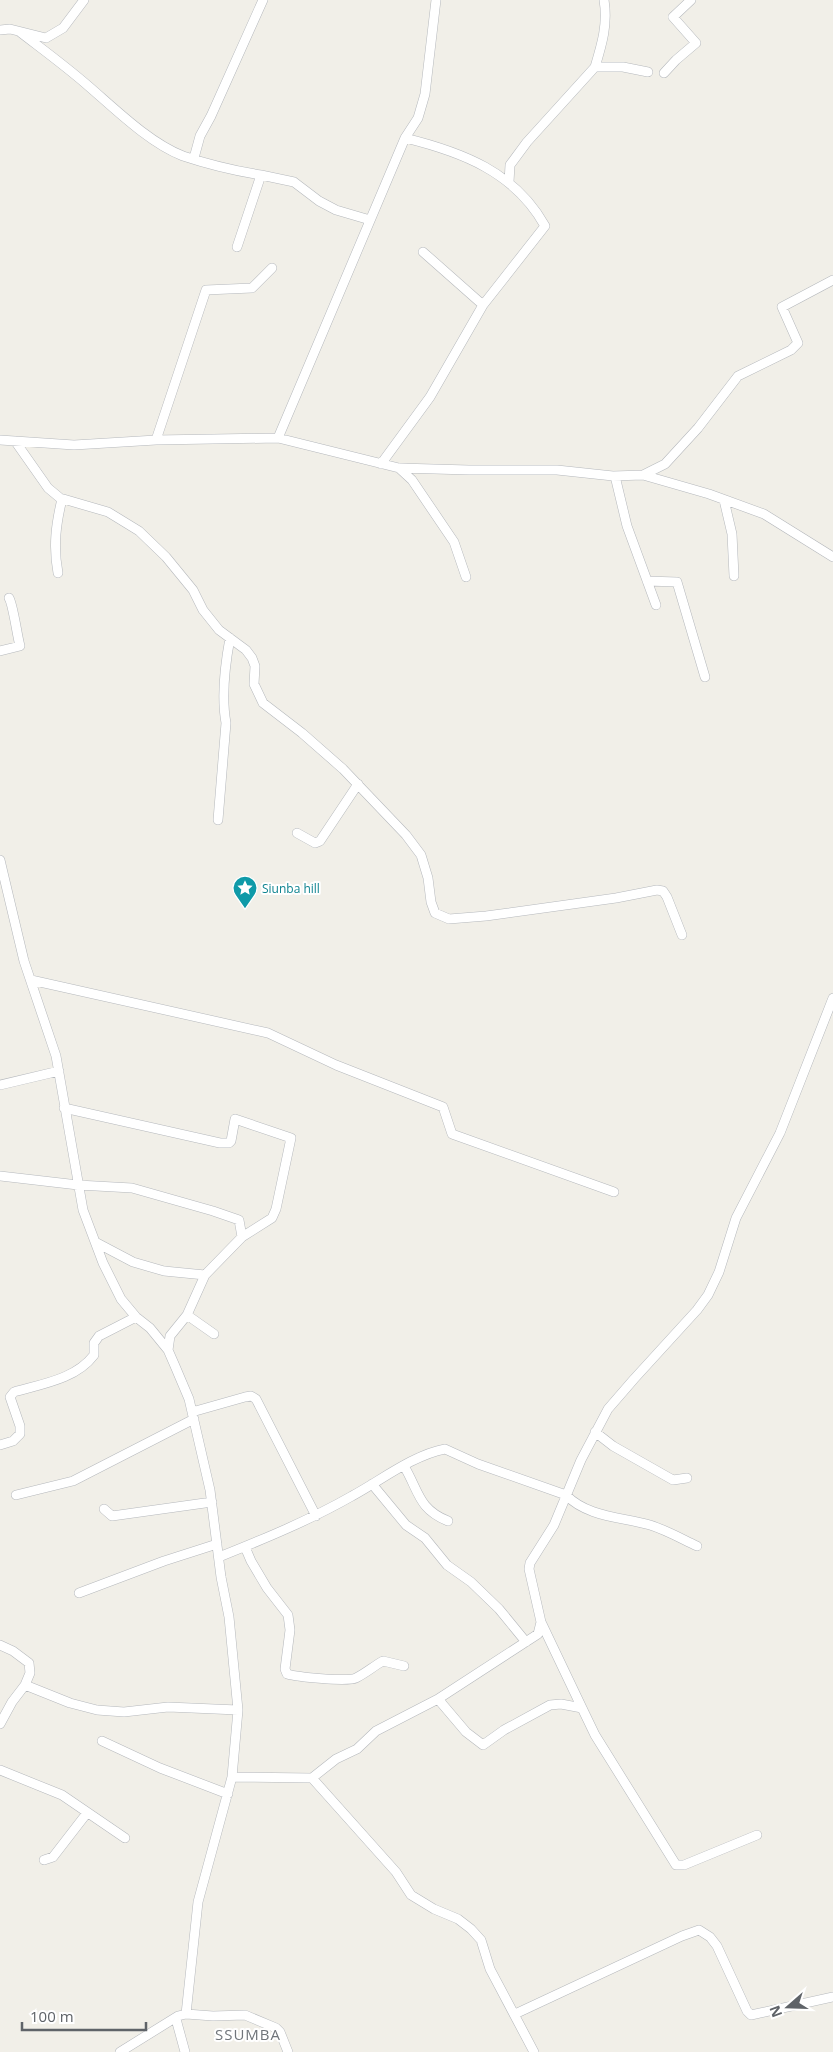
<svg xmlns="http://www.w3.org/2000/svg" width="833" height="2052" font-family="'Open Sans',sans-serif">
<rect width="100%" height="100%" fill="#f1efe8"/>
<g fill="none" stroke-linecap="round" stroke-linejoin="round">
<defs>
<path id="minor" d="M0,30L10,29L46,38L63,28L84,0
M20,32C42,49 64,65 86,84C113,107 149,143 183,156C207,164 236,171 261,175
M595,67C602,44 608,24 604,0
M664,73L676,60L696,43L673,17L691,0
M194,158L200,136L211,116L263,0
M509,182L510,165L527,142L595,67H623L648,72
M237,247L261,175L294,182L319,201L336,210L370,220
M423,252L483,305
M278,438L405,138L418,118L425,94L436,0
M0,440L74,445L156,440L278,438L399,468L469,470H557L613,476L643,475L709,494L764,514L833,557
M156,440L206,290L252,288L272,268
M15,441L48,488L60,498L108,512L139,531L166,557L193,590L203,610L219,630L246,650L252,658L255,666L254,684L263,703L302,733L343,769L406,835L421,855L428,878L431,902L435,913L449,919L486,916L616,898L657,890L663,891L667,897L682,935
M381,464L430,397L483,305L545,226C515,172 462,152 405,138
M399,468L412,480L454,542L466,577
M643,475L665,464L698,428L738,376L791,350L798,343L782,307L833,280
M615,476L627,526L656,605
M724,500L732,534L734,576
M58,573C53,546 56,524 62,499
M647,581L677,582L705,677
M0,651L20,646C17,635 13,604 9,598
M218,820L226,723C221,696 225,665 230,638
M297,833L315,843L320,841L358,784
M0,860L24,961L56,1056L83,1210L103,1263L121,1299L136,1317L150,1328L168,1350L175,1366L189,1399L210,1490L221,1577L229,1617L238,1710L232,1777L198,1902L186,2014
M31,980L268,1033L336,1065L443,1107L452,1134L614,1192
M0,1085L59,1071
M64,1108L220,1143H229L231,1141L235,1119L291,1138L276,1209L272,1218L242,1237L205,1275L187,1315
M0,1176L78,1185L132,1188L213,1211L239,1220L242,1237
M97,1243L133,1262L164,1271L205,1275
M168,1350L170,1336L187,1315L214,1334
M192,1412L245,1397L251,1396L256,1399L316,1516
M595,1432L613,1446L673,1480L687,1478
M0,1445L13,1441L20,1434V1426L10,1397L14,1392C42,1384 76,1379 94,1355V1343L99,1336L136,1317
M404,1466C419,1491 418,1509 448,1521
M372,1484L406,1525L425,1538L447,1565L471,1582L499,1609L526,1642
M16,1495L73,1481L194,1419
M104,1509L112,1516L212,1502
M245,1547L251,1561L267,1588L288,1615L290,1630L285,1669L287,1674C297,1677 348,1682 356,1678C366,1673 374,1666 383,1661L404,1666
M219,1557C264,1539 310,1520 352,1496C380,1481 413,1455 445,1449L478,1464L566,1495C587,1517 622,1517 650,1525C666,1530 682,1539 697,1546
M79,1593L164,1561L217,1544
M0,1645L13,1651L29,1663L30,1673L25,1685L70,1703L97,1710L124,1712L168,1707L238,1710
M438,1699L466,1732L483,1745L504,1730L550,1705L561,1704L582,1708
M0,1724L12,1702L25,1685
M102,1741L160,1768L228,1794
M0,1770L62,1795L125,1838
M232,1777L312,1778L396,1872L411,1895L434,1909L458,1919L471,1929L481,1940L490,1969L534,2052
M312,1778L336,1759L357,1749L376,1731L438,1699L538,1634L541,1622
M757,1835L684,1865H676L595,1735L582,1708L541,1622L529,1569L530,1563L554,1525L581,1460L608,1409L634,1379L697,1310L708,1295L719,1272L736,1218L780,1133L833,998
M44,1860L53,1857L87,1813
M515,2014L682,1936L699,1930L710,1937L717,1946L747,2011L751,2015L833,1997
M176,2019L185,2052
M120,2052L178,2016L186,2014L213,2016L245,2015L276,2028L280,2032L288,2052"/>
</defs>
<use href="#minor" stroke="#b5b8bc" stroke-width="10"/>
<use href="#minor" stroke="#fff" stroke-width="9"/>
</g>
<defs>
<symbol id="sight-pin" viewBox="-11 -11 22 30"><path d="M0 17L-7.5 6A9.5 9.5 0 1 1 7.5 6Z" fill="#0f9aa8" stroke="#fff"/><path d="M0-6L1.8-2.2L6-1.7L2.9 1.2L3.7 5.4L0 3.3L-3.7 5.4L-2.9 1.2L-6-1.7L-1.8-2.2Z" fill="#fff"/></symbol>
</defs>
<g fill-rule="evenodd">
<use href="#sight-pin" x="231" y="874" width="28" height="38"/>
</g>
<g text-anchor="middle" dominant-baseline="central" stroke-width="4" stroke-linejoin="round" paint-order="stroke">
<g font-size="12" fill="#0d838f" stroke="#fff" text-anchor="start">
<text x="262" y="888">Siunba hill</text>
</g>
<g font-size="15" letter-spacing="1" fill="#70757a" stroke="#fff">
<text x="248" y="2034">SSUMBA</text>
</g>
</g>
<g transform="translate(788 2007) rotate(250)" stroke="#ffffff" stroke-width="4" paint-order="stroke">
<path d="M0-4L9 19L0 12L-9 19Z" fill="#5f6368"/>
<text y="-8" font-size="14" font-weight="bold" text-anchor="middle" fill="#5f6368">N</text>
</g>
<path d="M22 2022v8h124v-8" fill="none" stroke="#5f6368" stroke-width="2.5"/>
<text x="30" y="2022" font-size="15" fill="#5f6368" stroke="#ffffff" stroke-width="4" paint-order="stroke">100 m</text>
</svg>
